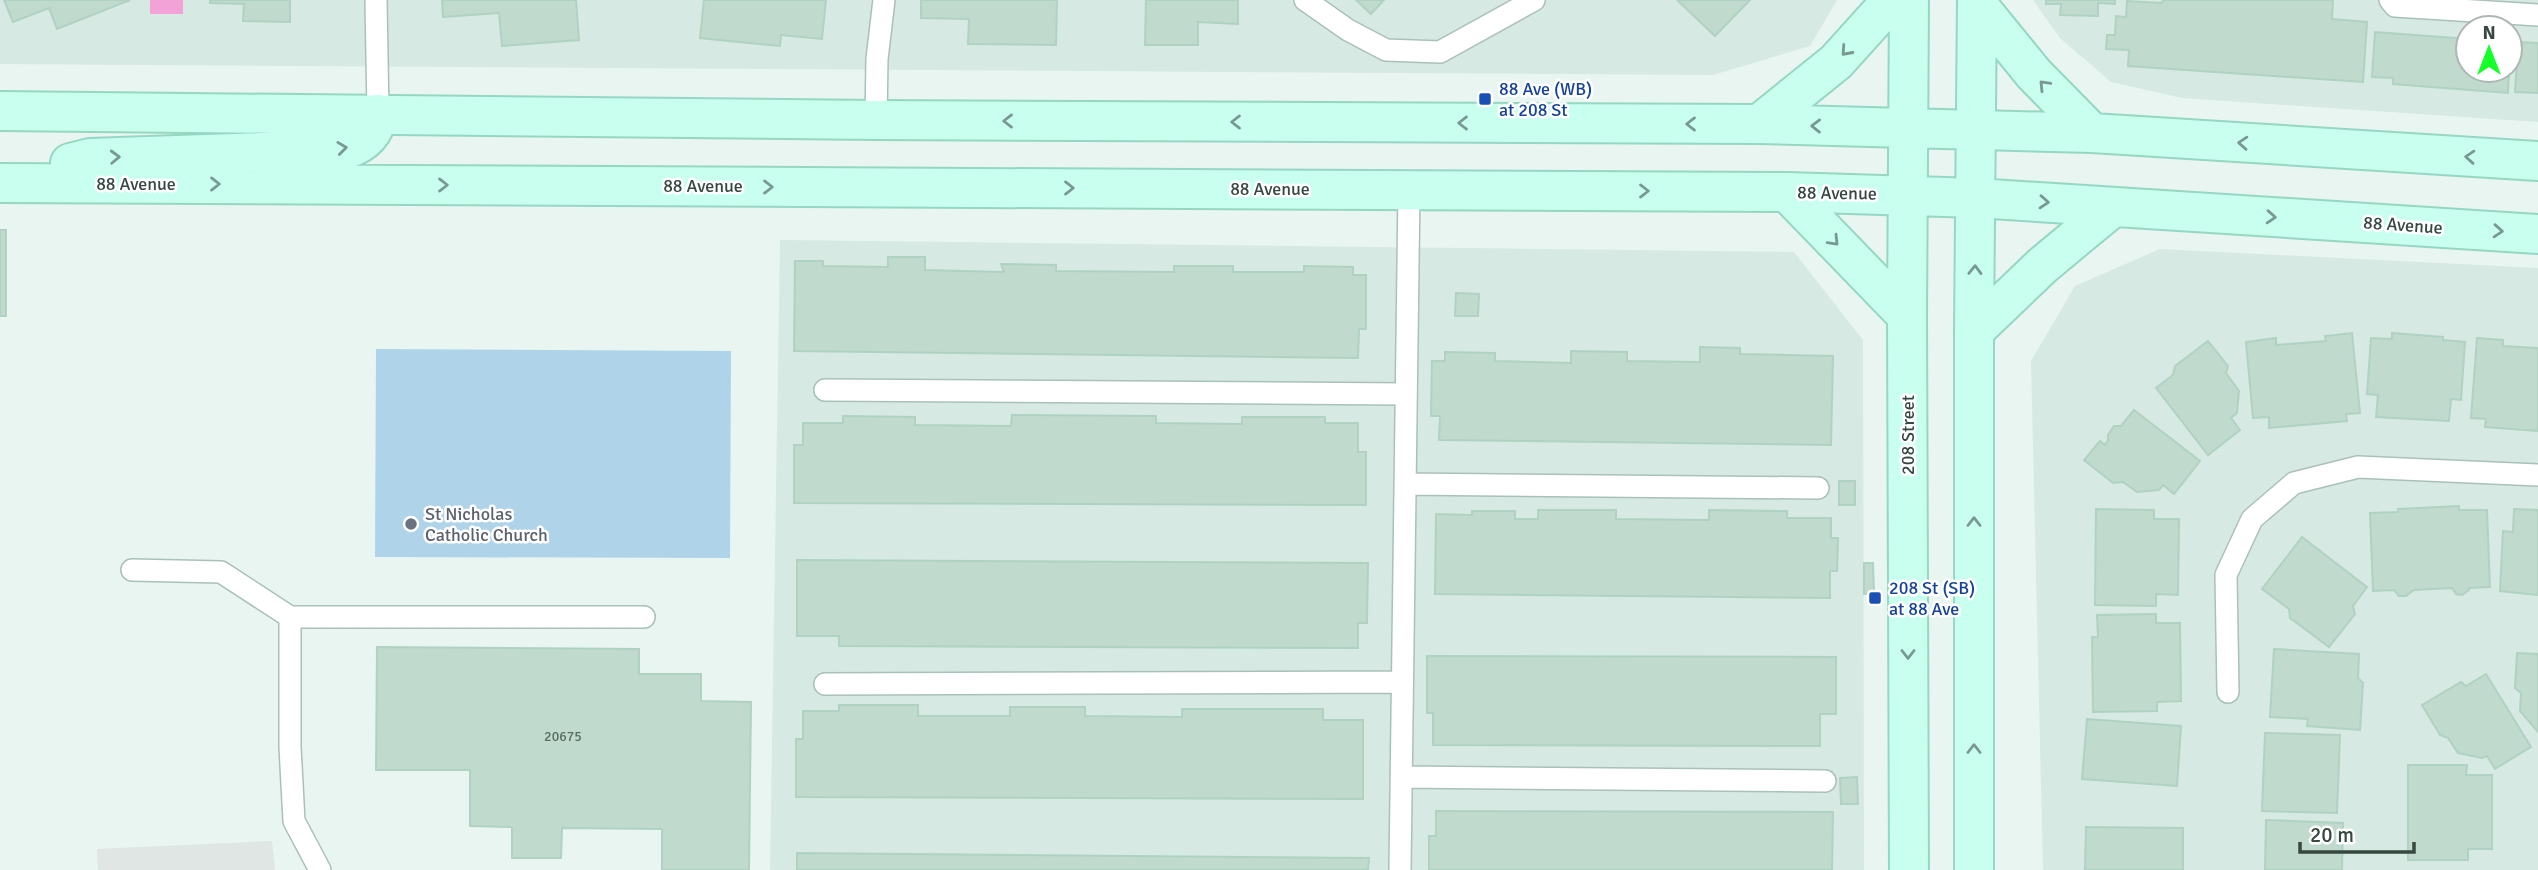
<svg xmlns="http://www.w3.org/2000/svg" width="2538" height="870" font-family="Signika,sans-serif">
<rect width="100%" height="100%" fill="#e8f5f0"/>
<path fill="#d6e9e2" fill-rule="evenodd" d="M0,0H1837L1810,46L1713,75L0,64Z
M2033,0H2538V122L2182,98L2111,82L2060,38ZM2468,28H2510V70H2468Z
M780,240L1794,252L1863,340L1864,870H770Z
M2160,249L2538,268V870H2043L2031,361L2075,286Z"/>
<path fill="#afd4ea" d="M376,349L731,351L730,558L375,557Z"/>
<path fill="#e0e6e3" d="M272,841L275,870H98L97,849Z"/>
<path fill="#f3a2d7" d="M150,0H183V14H150Z"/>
<path fill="#c0dace" stroke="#b0d2c2" stroke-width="2" d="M4,0H130L57,29L49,8L13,22Z
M210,0H290V22L243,21L244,4L210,3Z
M442,0H576L579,40L502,46L499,13L443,17Z
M704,0H826L822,39L781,35L780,46L700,38Z
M921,0H1057L1056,45L968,44L969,19L921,18Z
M1146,0H1238V24L1198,22V45H1145Z
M1356,0H1384L1371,14Z
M1677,0H1750L1715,36Z
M2046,0H2115V4L2098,3V16L2060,15L2061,4H2046Z
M2163,0H2333L2332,19L2367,22L2363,82L2128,66L2129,50L2106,49L2107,35H2115L2116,16L2126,17L2127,1L2162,3Z
M2375,32L2468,39V70H2509L2508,93L2393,84V78L2372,77Z
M2518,42L2538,43V93L2515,92Z
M0,230H6V316H0Z
M888,257H925V270L1004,272L1001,264L1056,265V271L1174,272V266H1233V272H1304V266L1353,267V275H1366V329H1359L1358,358L794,351L795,261H823V266L888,267Z
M1456,293L1479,294L1478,316H1455Z
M2352,333L2360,413L2346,414L2347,421L2269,428V417L2253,418L2246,342L2276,338V345L2326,341L2325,336Z
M2392,333L2443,337V340L2465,342L2461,400L2451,399L2449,421L2376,417L2378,395L2367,394L2371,338L2392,339Z
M2477,338L2503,340V346L2538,348V431L2485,427L2486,419L2471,418Z
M2208,341L2228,366L2226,373L2239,391L2237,413L2231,418L2240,430L2208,455L2156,388L2173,375L2175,366Z
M1700,347L1740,348V354L1833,356L1831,445L1439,440L1440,416H1431L1432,361H1445V352L1495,353V361L1571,363V351L1627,352V361L1700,362Z
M2134,410L2200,461L2174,494L2163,485L2159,490L2137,492L2123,482L2113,483L2084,460L2100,441L2105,445L2108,440V435L2114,426H2121Z
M1012,415L1156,416V423L1242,424V417H1325V423H1358V452H1366V505L794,503V445H803V423H843V416L915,417V425L1011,426Z
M1839,481H1855V505H1839Z
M2459,506V510H2487L2490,587L2469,588V590L2462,595L2456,594L2452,588L2414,590L2406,596H2399L2394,590L2373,591L2370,513L2398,512V509Z
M2096,509L2154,510V519H2179L2178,595L2156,594V606L2095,605Z
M2514,509L2538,510V595L2500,591L2503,531L2513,532Z
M1538,510H1616V519L1709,520V510L1787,511V518H1831V538H1838L1837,571H1830V598L1435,594L1436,514L1472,515V511H1515V519H1538Z
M2302,537L2367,587L2353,606L2355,614L2329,647L2290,618L2289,609L2262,589Z
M797,560L1368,563L1367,623H1358V648L839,646V636H797Z
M1864,563H1873L1874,593L1864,594Z
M2156,614V623H2180L2181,701L2157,702V711L2093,712L2092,637H2098L2097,615Z
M377,647L639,649V674H701V701L751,702L749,870H662V829L562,828L561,858H512V827L470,826V770H376Z
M2274,649L2359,654L2358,678L2363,683L2360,730L2307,726L2308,719L2270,717Z
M2517,653L2538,654V732L2520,711L2521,693L2515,688Z
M1427,656L1836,657V714H1820V746L1433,745V713H1427Z
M2486,674L2531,747L2495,769L2487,756L2482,758L2458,753L2448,738L2440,735L2422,705L2461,682L2466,686Z
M839,705H918V716H1010V707H1085V716L1182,717V709H1323V720H1363V799L796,797V739H803V711H839Z
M2087,719L2181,726L2177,786L2082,779Z
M2265,733L2340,735L2337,813L2262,811Z
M2408,765H2467L2466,775H2492V849H2468V860H2408Z
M1857,777L1858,804H1841L1840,778Z
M1436,811L1833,812L1832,870H1429V836H1436Z
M2266,820L2343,823L2342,870H2265Z
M2086,827L2183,828V870H2085Z
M797,853L1369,858L1368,870H797Z"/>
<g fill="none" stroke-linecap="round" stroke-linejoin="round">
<defs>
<path id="service" d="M376,0L378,114
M1305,0L1348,30L1386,50L1440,52L1534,0
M2390,0L2395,6L2538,15
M876,120L877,59L884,0
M825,390L1406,394
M1405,484L1818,488
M132,570L221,572L290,617H644
M290,617V747L294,821L320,870
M825,684L1402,682
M2228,692L2226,575L2252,519L2294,483L2358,467L2538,475
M1401,777L1825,781
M1400,870L1409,189"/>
<path id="secondary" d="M1909,0L1907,316L1909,870
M1977,4L2034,74L2092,133
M0,111L876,120L1759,124L2092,133L2538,161
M1759,124L1836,62L1892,0
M70,163L90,158L347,149C365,143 375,132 378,114
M0,183L1787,192L1976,198L2538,234
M1787,192L1907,316
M1974,331L2043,265L2113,207
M1974,870V331L1977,0"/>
</defs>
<use href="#service" stroke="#aac1b7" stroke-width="24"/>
<use href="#secondary" stroke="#96d7c1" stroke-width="42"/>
<use href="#service" stroke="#fff" stroke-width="21"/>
<use href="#secondary" stroke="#c8ffee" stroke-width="38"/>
</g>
<defs><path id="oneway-chevron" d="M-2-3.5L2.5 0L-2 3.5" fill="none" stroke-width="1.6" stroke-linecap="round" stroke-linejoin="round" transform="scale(1.75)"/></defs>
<g stroke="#789a8e">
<use href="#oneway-chevron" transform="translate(1846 51) rotate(132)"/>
<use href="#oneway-chevron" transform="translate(2044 85) rotate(-134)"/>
<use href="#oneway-chevron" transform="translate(1008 121) rotate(-180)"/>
<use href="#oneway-chevron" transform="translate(1236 122) rotate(-180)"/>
<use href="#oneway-chevron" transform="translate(1463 123) rotate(-180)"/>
<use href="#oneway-chevron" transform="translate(1691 124) rotate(-180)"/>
<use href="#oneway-chevron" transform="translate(1816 126) rotate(-179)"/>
<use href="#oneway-chevron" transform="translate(2243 143) rotate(-176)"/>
<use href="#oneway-chevron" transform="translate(342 148) rotate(-7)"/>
<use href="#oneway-chevron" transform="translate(115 157) rotate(-2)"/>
<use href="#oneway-chevron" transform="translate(2470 157) rotate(-176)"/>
<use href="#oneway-chevron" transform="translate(215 184)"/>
<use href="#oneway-chevron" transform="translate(443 185)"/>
<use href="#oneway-chevron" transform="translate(768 187)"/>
<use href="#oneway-chevron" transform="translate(1069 188)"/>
<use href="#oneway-chevron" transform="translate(1644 191)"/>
<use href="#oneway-chevron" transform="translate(2044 202) rotate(4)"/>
<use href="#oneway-chevron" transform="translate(2271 217) rotate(4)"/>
<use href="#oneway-chevron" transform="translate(2498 231) rotate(4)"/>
<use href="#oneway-chevron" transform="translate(1834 241) rotate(46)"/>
<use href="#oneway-chevron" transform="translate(1975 270) rotate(-89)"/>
<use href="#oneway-chevron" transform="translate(1974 522) rotate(-90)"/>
<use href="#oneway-chevron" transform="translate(1908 654) rotate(90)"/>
<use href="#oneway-chevron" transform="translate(1974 749) rotate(-90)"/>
</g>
<g fill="#1a4fb4" stroke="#fff" stroke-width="2.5">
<rect x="1478" y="92" width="14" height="14" rx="3.5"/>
<rect x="1868" y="591" width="14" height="14" rx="3.5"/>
</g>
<circle fill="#6b7280" stroke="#fff" stroke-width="2.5" cx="411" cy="524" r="7"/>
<g text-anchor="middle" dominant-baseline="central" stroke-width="5" stroke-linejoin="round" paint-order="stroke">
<g font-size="14" fill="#586c64">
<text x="563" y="736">20675</text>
</g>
<g font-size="18" fill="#164399" stroke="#fff" text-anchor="start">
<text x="1499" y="89">88 Ave (WB)<tspan x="1499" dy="21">at 208 St</tspan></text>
<text x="1889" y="588">208 St (SB)<tspan x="1889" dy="21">at 88 Ave</tspan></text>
</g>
<g font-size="18" fill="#364840" stroke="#fff">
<text x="136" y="184">88 Avenue</text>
<text x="703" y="186">88 Avenue</text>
<text x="1270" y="189">88 Avenue</text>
<text transform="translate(1837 193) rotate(1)">88 Avenue</text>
<text transform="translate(2403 225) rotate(4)">88 Avenue</text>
<text transform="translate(1908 435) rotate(-90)">208 Street</text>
</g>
<g font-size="18" fill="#5b616d" stroke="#fff" text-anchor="start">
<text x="425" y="514">St Nicholas<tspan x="425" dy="21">Catholic Church</tspan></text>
</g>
</g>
<g transform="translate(2489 49)"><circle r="33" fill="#ffffff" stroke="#afb6b3" stroke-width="2"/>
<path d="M0-5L12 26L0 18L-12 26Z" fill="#15ff28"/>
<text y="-10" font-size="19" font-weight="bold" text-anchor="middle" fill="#364840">N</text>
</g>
<path d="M2300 842v10h114v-10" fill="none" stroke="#364840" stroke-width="3.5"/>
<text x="2310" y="842" font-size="21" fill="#364840" stroke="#ffffff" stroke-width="5" paint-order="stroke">20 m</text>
</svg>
